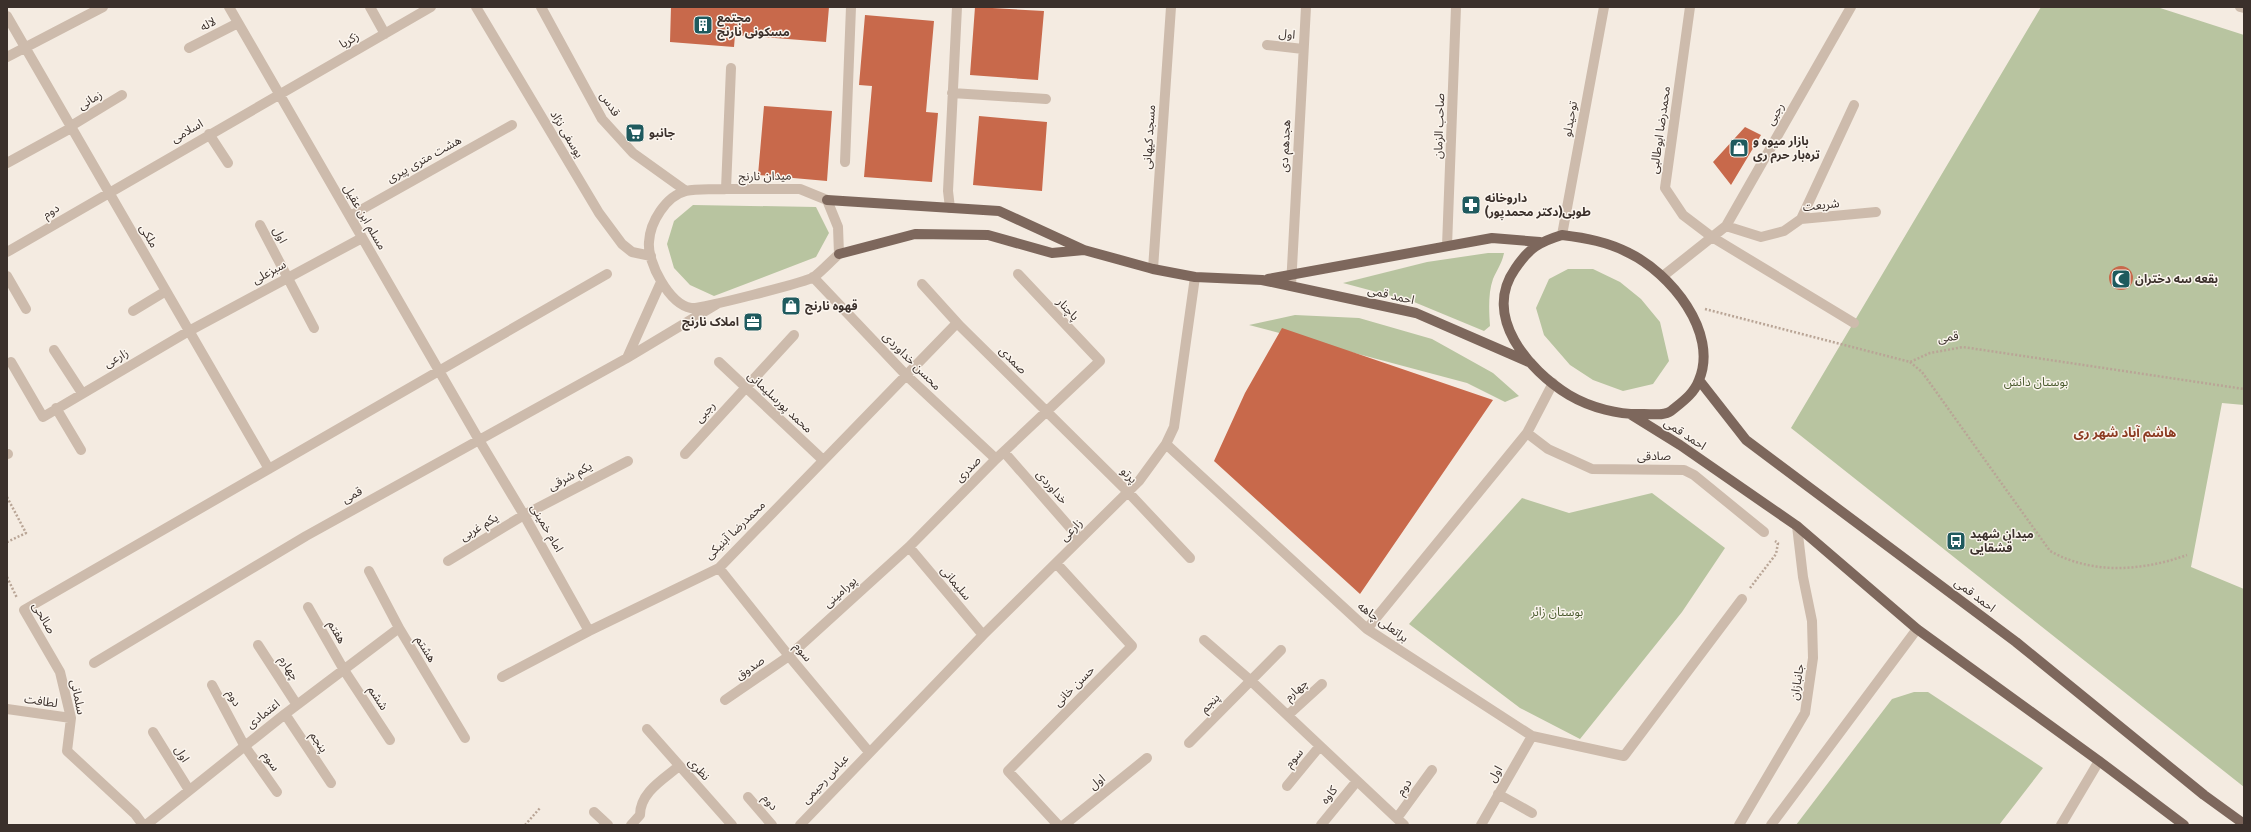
<svg xmlns="http://www.w3.org/2000/svg" width="2251" height="832" font-family="'Fira Sans','Noto Sans Arabic',sans-serif">
<rect width="100%" height="100%" fill="#f4ebe1"/>
<path fill="#b8c4a0" d="M2041,7H2157L2244,35V405L2222,403L2191,567L2244,589V787L1791,428Z
M693,205L816,207L829,233L816,257L714,296L690,285L674,268L667,244L674,221Z
M1488,253H1504C1502,263 1497,270 1493,279C1488,293 1489,311 1490,326L1484,331L1414,302L1343,283L1427,262Z
M1568,269H1593L1620,282L1641,299L1660,322L1669,361L1653,384L1623,391L1593,380L1570,365L1544,335L1536,308L1549,279Z
M1295,315L1359,318L1432,339L1493,373L1519,396L1505,402L1467,383L1249,325Z
M1652,493L1725,548L1682,612L1580,739L1520,708L1409,624L1522,498L1569,513Z
M1914,692H1928L2043,768L1999,825H1796L1892,699Z"/>
<path fill="#c8694b" d="M671,7H829L826,42L735,35L734,47L670,42Z
M975,7L1044,11L1038,80L970,75Z
M865,15L934,21L926,112L938,113L932,182L864,177L872,86L859,85Z
M764,106L832,111L827,181L758,175Z
M979,116L1047,122L1042,191L973,185Z
M1745,127L1761,135L1731,185L1713,162Z
M2109 278a12 12 0 1 1 24 0a12 12 0 1 1-24 0Z
M1282,328L1493,400L1360,594L1214,461L1245,393Z"/>
<g fill="none" stroke-linecap="round" stroke-linejoin="round">
<path stroke="#b9a596" stroke-width="2.5" stroke-dasharray="2 2" stroke-linecap="butt" d="M1705,309L1910,362L1930,353L1963,347L2244,389
M1910,362L1922,372L2050,551C2093,575 2142,571 2187,555
M7,497L26,533L7,542
M7,577L17,598
M1750,588L1776,554L1778,543L1775,541
M525,825L540,808"/>
<path stroke="#cdbbac" stroke-width="10" d="M229,7L479,440L524,515L589,631
M370,7L385,34
M476,7L599,213L622,244L632,252L651,256
M541,7L602,119L633,153L686,191
M1690,7L1665,188L1683,215L1712,237L1854,323
M2240,7L2244,8
M7,16L269,469
M1267,45L1303,49
M189,48L238,23
M7,57L103,7
M952,93L1046,99
M71,126L122,95
M209,134L228,163
M845,162L851,7
M7,163L71,128
M726,189H800L827,200L838,227L839,254C831,261 823,270 814,277C806,282 701,309 691,308C669,304 647,262 649,242C650,222 666,196 686,191C698,188 714,190 726,189Z
M726,189L731,68
M950,208L948,191L957,7
M350,216L512,125
M1801,219L1854,105
M260,225L314,328
M1726,226L1761,237L1784,231L1801,219L1876,212
M1562,235L1604,7
M1447,246L1456,7
M7,252C148,169 290,89 431,7
M1153,269L1171,7
M7,276L26,309
M1663,276L1726,226L1851,7
M813,277L906,375L996,459
M922,284L960,326
M1291,286L1306,7
M133,311L166,291
M54,350L82,393
M627,358L661,282
M11,362L43,417L189,331L362,238
M719,362L823,460
M56,408L81,450
M1527,433L1553,383
M1166,444L1367,629L1532,736L1624,756L1742,599
M1004,452L1080,539
M7,454H8
M685,454L794,335
M909,547L983,635
M448,561L524,515L628,461
M1056,563L1132,646L1008,771L1058,825
M719,568L789,656L869,752
M369,571L399,628L465,738
M308,607L344,670L390,740
M1367,629L1527,433L1548,449L1592,469L1684,470L1694,475L1764,532
M1204,640L1250,680L1404,825
M258,645L297,705
M94,663L306,536L627,358L717,304
M502,677L589,631L719,568L956,324L960,326L1127,491L1190,558
M212,685L244,745L277,792
M725,700L789,656L909,547L996,459L1100,361L1018,274
M7,709L71,718
M285,714L331,783
M1288,715L1322,684
M647,729L732,825
M153,732L189,790
M1189,743L1281,650
M1287,786L1320,746
M1498,794L1532,813
M748,797L772,825
M594,812L608,825
M1397,818L1432,770
M143,825L135,814L67,751L71,718L60,672L24,610L607,274
M146,825L285,714L399,628
M631,825L640,815C640,792 664,779 679,766
M800,825L983,635L1139,481L1166,444L1174,427L1195,277
M1064,825L1147,758
M1321,825L1357,781
M1481,825L1532,736
M1739,825L1805,713L1813,658L1812,621L1803,577L1797,526
M1771,825L1917,629
M2061,825L2099,761"/>
<path stroke="#7d675c" stroke-width="10" d="M827,200L999,211L1084,250L1153,269L1195,277L1262,280L1416,313L1531,363
M1562,235C1586,238 1608,242 1629,253C1670,273 1719,332 1699,380C1694,394 1682,402 1671,411C1664,416 1653,414 1644,414C1619,415 1591,408 1569,395C1528,370 1482,316 1515,269C1529,248 1539,242 1562,235Z
M839,254L915,234L988,235L1052,253L1084,250
M1268,279L1492,238L1540,242
M1699,380L1746,440L2016,642L2204,795L2244,824
M1630,414L1680,445L1797,526L1917,629L2099,761L2184,825"/>
</g>
<defs>
<symbol id="building-square" viewBox="-11 -11 22 22"><rect x="-9" y="-9" width="18" height="18" rx="4" fill="#1f5a5e" stroke="#fbf5ee"/><path d="M-4-6H4V6H1V3H-1V6H-4ZM-2.5-4.3h1.7v1.8h-1.7ZM.8-4.3h1.7v1.8H.8ZM-2.5-1h1.7V.8h-1.7ZM.8-1h1.7V.8H.8Z" fill="#fff"/></symbol>
<symbol id="supermarket-square" viewBox="-11 -11 22 22"><rect x="-9" y="-9" width="18" height="18" rx="4" fill="#1f5a5e" stroke="#fbf5ee"/><path d="M-6-5.5h2.5l.6 2H6L4.5 2H-2.5L-4.4-4H-6ZM-1.5 3.2a1.3 1.3 0 1 0 .1 0ZM3 3.2a1.3 1.3 0 1 0 .1 0Z" fill="#fff"/></symbol>
<symbol id="shop-square" viewBox="-11 -11 22 22"><rect x="-9" y="-9" width="18" height="18" rx="4" fill="#1f5a5e" stroke="#fbf5ee"/><path d="M-5-2.5h2.3a2.7 3.5 0 0 1 5.4 0H5L5.5 6h-11ZM-1.5-2.5h3a1.5 2.3 0 0 0-3 0Z" fill="#fff"/></symbol>
<symbol id="pharmacy-square" viewBox="-11 -11 22 22"><rect x="-9" y="-9" width="18" height="18" rx="4" fill="#1f5a5e" stroke="#fbf5ee"/><path d="M-2-6h4v4h4v4h-4v4h-4v-4h-4v-4h4Z" fill="#fff"/></symbol>
<symbol id="mosque-square" viewBox="-11 -11 22 22"><rect x="-9" y="-9" width="18" height="18" rx="4" fill="#1f5a5e" stroke="#fbf5ee"/><path d="M3.5-4.9A6 6 0 1 0 3.5 4.9A5 5 0 1 1 3.5-4.9Z" fill="#fff"/></symbol>
<symbol id="office-square" viewBox="-11 -11 22 22"><rect x="-9" y="-9" width="18" height="18" rx="4" fill="#1f5a5e" stroke="#fbf5ee"/><path d="M-6-3h4V-5.5h4V-3h4V5H-6ZM-1-4.5V-3h2v-1.5ZM-6 0V1H6V0Z" fill="#fff"/></symbol>
<symbol id="bus-square" viewBox="-11 -11 22 22"><rect x="-9" y="-9" width="18" height="18" rx="4" fill="#1f5a5e" stroke="#fbf5ee"/><path d="M-5-6H5V4H4V6H2V4H-2V6H-4V4H-5ZM-3.5-4V0h7V-4ZM-3.5 1.2v1.5H-2V1.2ZM2 1.2v1.5H3.5V1.2Z" fill="#fff"/></symbol>
</defs>
<g fill-rule="evenodd">
<use href="#building-square" x="692" y="14" width="22" height="22"/>
<use href="#supermarket-square" x="624" y="122" width="22" height="22"/>
<use href="#shop-square" x="1728" y="137" width="22" height="22"/>
<use href="#pharmacy-square" x="1460" y="194" width="22" height="22"/>
<use href="#mosque-square" x="2110" y="268" width="22" height="22"/>
<use href="#shop-square" x="780" y="295" width="22" height="22"/>
<use href="#office-square" x="742" y="311" width="22" height="22"/>
<use href="#bus-square" x="1945" y="530" width="22" height="22"/>
</g>
<g text-anchor="middle" dominant-baseline="central" stroke-width="3" stroke-linejoin="round" paint-order="stroke">
<g font-size="12" font-weight="bold" fill="#3b302b" stroke="#fbf5ee" text-anchor="start">
<text x="717" y="18">مجتمع<tspan x="717" dy="14">مسکونی نارنج</tspan></text>
<text x="649" y="133">جانبو</text>
<text x="1753" y="141">بازار میوه و<tspan x="1753" dy="14">تره‌بار حرم ری</tspan></text>
<text x="1485" y="198">داروخانه<tspan x="1485" dy="14">طوبی(دکتر محمدپور)</tspan></text>
<text x="2135" y="279">بقعه سه دختران</text>
<text x="805" y="306">قهوه نارنج</text>
<text x="739" y="322" text-anchor="end">املاک نارنج</text>
<text x="1970" y="534">میدان شهید<tspan x="1970" dy="14">قشقایی</tspan></text>
</g>
<g font-size="12" fill="#3b302b" stroke="#fbf5ee">
<text transform="translate(208 24) rotate(-27)">لاله</text>
<text transform="translate(1287 34) rotate(6)">اول</text>
<text transform="translate(349 40) rotate(-30)">زکریا</text>
<text transform="translate(90 100) rotate(-31)">زمانی</text>
<text transform="translate(610 104) rotate(57)">قدس</text>
<text transform="translate(1775 114) rotate(-60)">رجبی</text>
<text transform="translate(1570 119) rotate(-80)">توحیدلو</text>
<text transform="translate(1439 126) rotate(-88)">صاحب الزمان</text>
<text transform="translate(1660 130) rotate(-82)">محمدرضا ابوطالبی</text>
<text transform="translate(187 131) rotate(-30)">اسلامی</text>
<text transform="translate(567 134) rotate(59)">یوسفی نژاد</text>
<text transform="translate(1149 137) rotate(-86)">مسجد کیهانی</text>
<text transform="translate(1285 146) rotate(-87)">هجدهم دی</text>
<text transform="translate(424 159) rotate(-29)">هشت متری پیری</text>
<text transform="translate(765 176) rotate(-1)">میدان نارنج</text>
<text transform="translate(1821 205) rotate(-7)">شریعت</text>
<text transform="translate(51 211) rotate(-30)">دوم</text>
<text transform="translate(365 217) rotate(60)">مسلم ابن عقیل</text>
<text transform="translate(280 235) rotate(63)">اول</text>
<text transform="translate(149 236) rotate(60)">ملکی</text>
<text transform="translate(269 272) rotate(-29)">سبزعلی</text>
<text transform="translate(1391 295) rotate(13)">احمد قمی</text>
<text transform="translate(1068 309) rotate(47)">پاچنار</text>
<text transform="translate(1948 337) rotate(-9)">قمی</text>
<text transform="translate(116 358) rotate(-30)">زارعی</text>
<text transform="translate(1013 360) rotate(45)">صمدی</text>
<text transform="translate(912 361) rotate(45)">محسن خداوردی</text>
<text transform="translate(780 402) rotate(43)">محمد پورسلیمانی</text>
<text transform="translate(705 412) rotate(-48)">رجبی</text>
<text transform="translate(1685 434) rotate(33)">احمد قمی</text>
<text transform="translate(1654 456) rotate(-1)">صادقی</text>
<text transform="translate(968 469) rotate(-45)">صدری</text>
<text transform="translate(1129 475) rotate(45)">پرتو</text>
<text transform="translate(570 476) rotate(-28)">یکم شرقی</text>
<text transform="translate(1052 487) rotate(49)">خداوردی</text>
<text transform="translate(352 495) rotate(-29)">قمی</text>
<text transform="translate(479 527) rotate(-31)">یکم غربی</text>
<text transform="translate(547 528) rotate(60)">امام خمینی</text>
<text transform="translate(735 530) rotate(-44)">محمدرضا آبنیکی</text>
<text transform="translate(1071 530) rotate(-45)">زارعی</text>
<text transform="translate(956 583) rotate(50)">سلیمانی</text>
<text transform="translate(840 592) rotate(-42)">پورامینی</text>
<text transform="translate(1975 595) rotate(37)">احمد قمی</text>
<text transform="translate(44 618) rotate(60)">صالحی</text>
<text transform="translate(1383 622) rotate(36)">براتعلی چاهه</text>
<text transform="translate(337 632) rotate(60)">هفتم</text>
<text transform="translate(426 649) rotate(59)">هشتم</text>
<text transform="translate(803 652) rotate(50)">سوم</text>
<text transform="translate(289 668) rotate(57)">چهارم</text>
<text transform="translate(750 668) rotate(-35)">صدوق</text>
<text transform="translate(1797 682) rotate(-81)">جانبازان</text>
<text transform="translate(1074 686) rotate(-45)">حسن خانی</text>
<text transform="translate(1296 690) rotate(-42)">چهارم</text>
<text transform="translate(78 697) rotate(78)">سلمانی</text>
<text transform="translate(234 698) rotate(62)">دوم</text>
<text transform="translate(378 698) rotate(57)">ششم</text>
<text transform="translate(41 701) rotate(8)">لطافت</text>
<text transform="translate(1210 703) rotate(-46)">پنجم</text>
<text transform="translate(263 714) rotate(-38)">اعتمادی</text>
<text transform="translate(319 742) rotate(56)">پنجم</text>
<text transform="translate(182 754) rotate(58)">اول</text>
<text transform="translate(1294 758) rotate(-50)">سوم</text>
<text transform="translate(271 761) rotate(55)">سوم</text>
<text transform="translate(699 769) rotate(48)">نظری</text>
<text transform="translate(1495 774) rotate(-60)">اول</text>
<text transform="translate(825 779) rotate(-47)">عباس رحیمی</text>
<text transform="translate(1097 782) rotate(-39)">اول</text>
<text transform="translate(1404 787) rotate(-54)">دوم</text>
<text transform="translate(1329 795) rotate(-51)">کاوه</text>
<text transform="translate(770 802) rotate(49)">دوم</text>
</g>
<g font-size="12" fill="#4a5a2e" stroke="#fbf5ee">
<text x="2036" y="382">بوستان دانش</text>
<text x="1557" y="612">بوستان زائر</text>
</g>
<g font-size="13" font-weight="bold" fill="#8c3b22" stroke="#fbf5ee">
<text x="2125" y="432">هاشم آباد شهر ری</text>
</g>
</g>
<rect width="2251" height="832" fill="none" stroke="#3b302b" stroke-width="16"/>
</svg>
